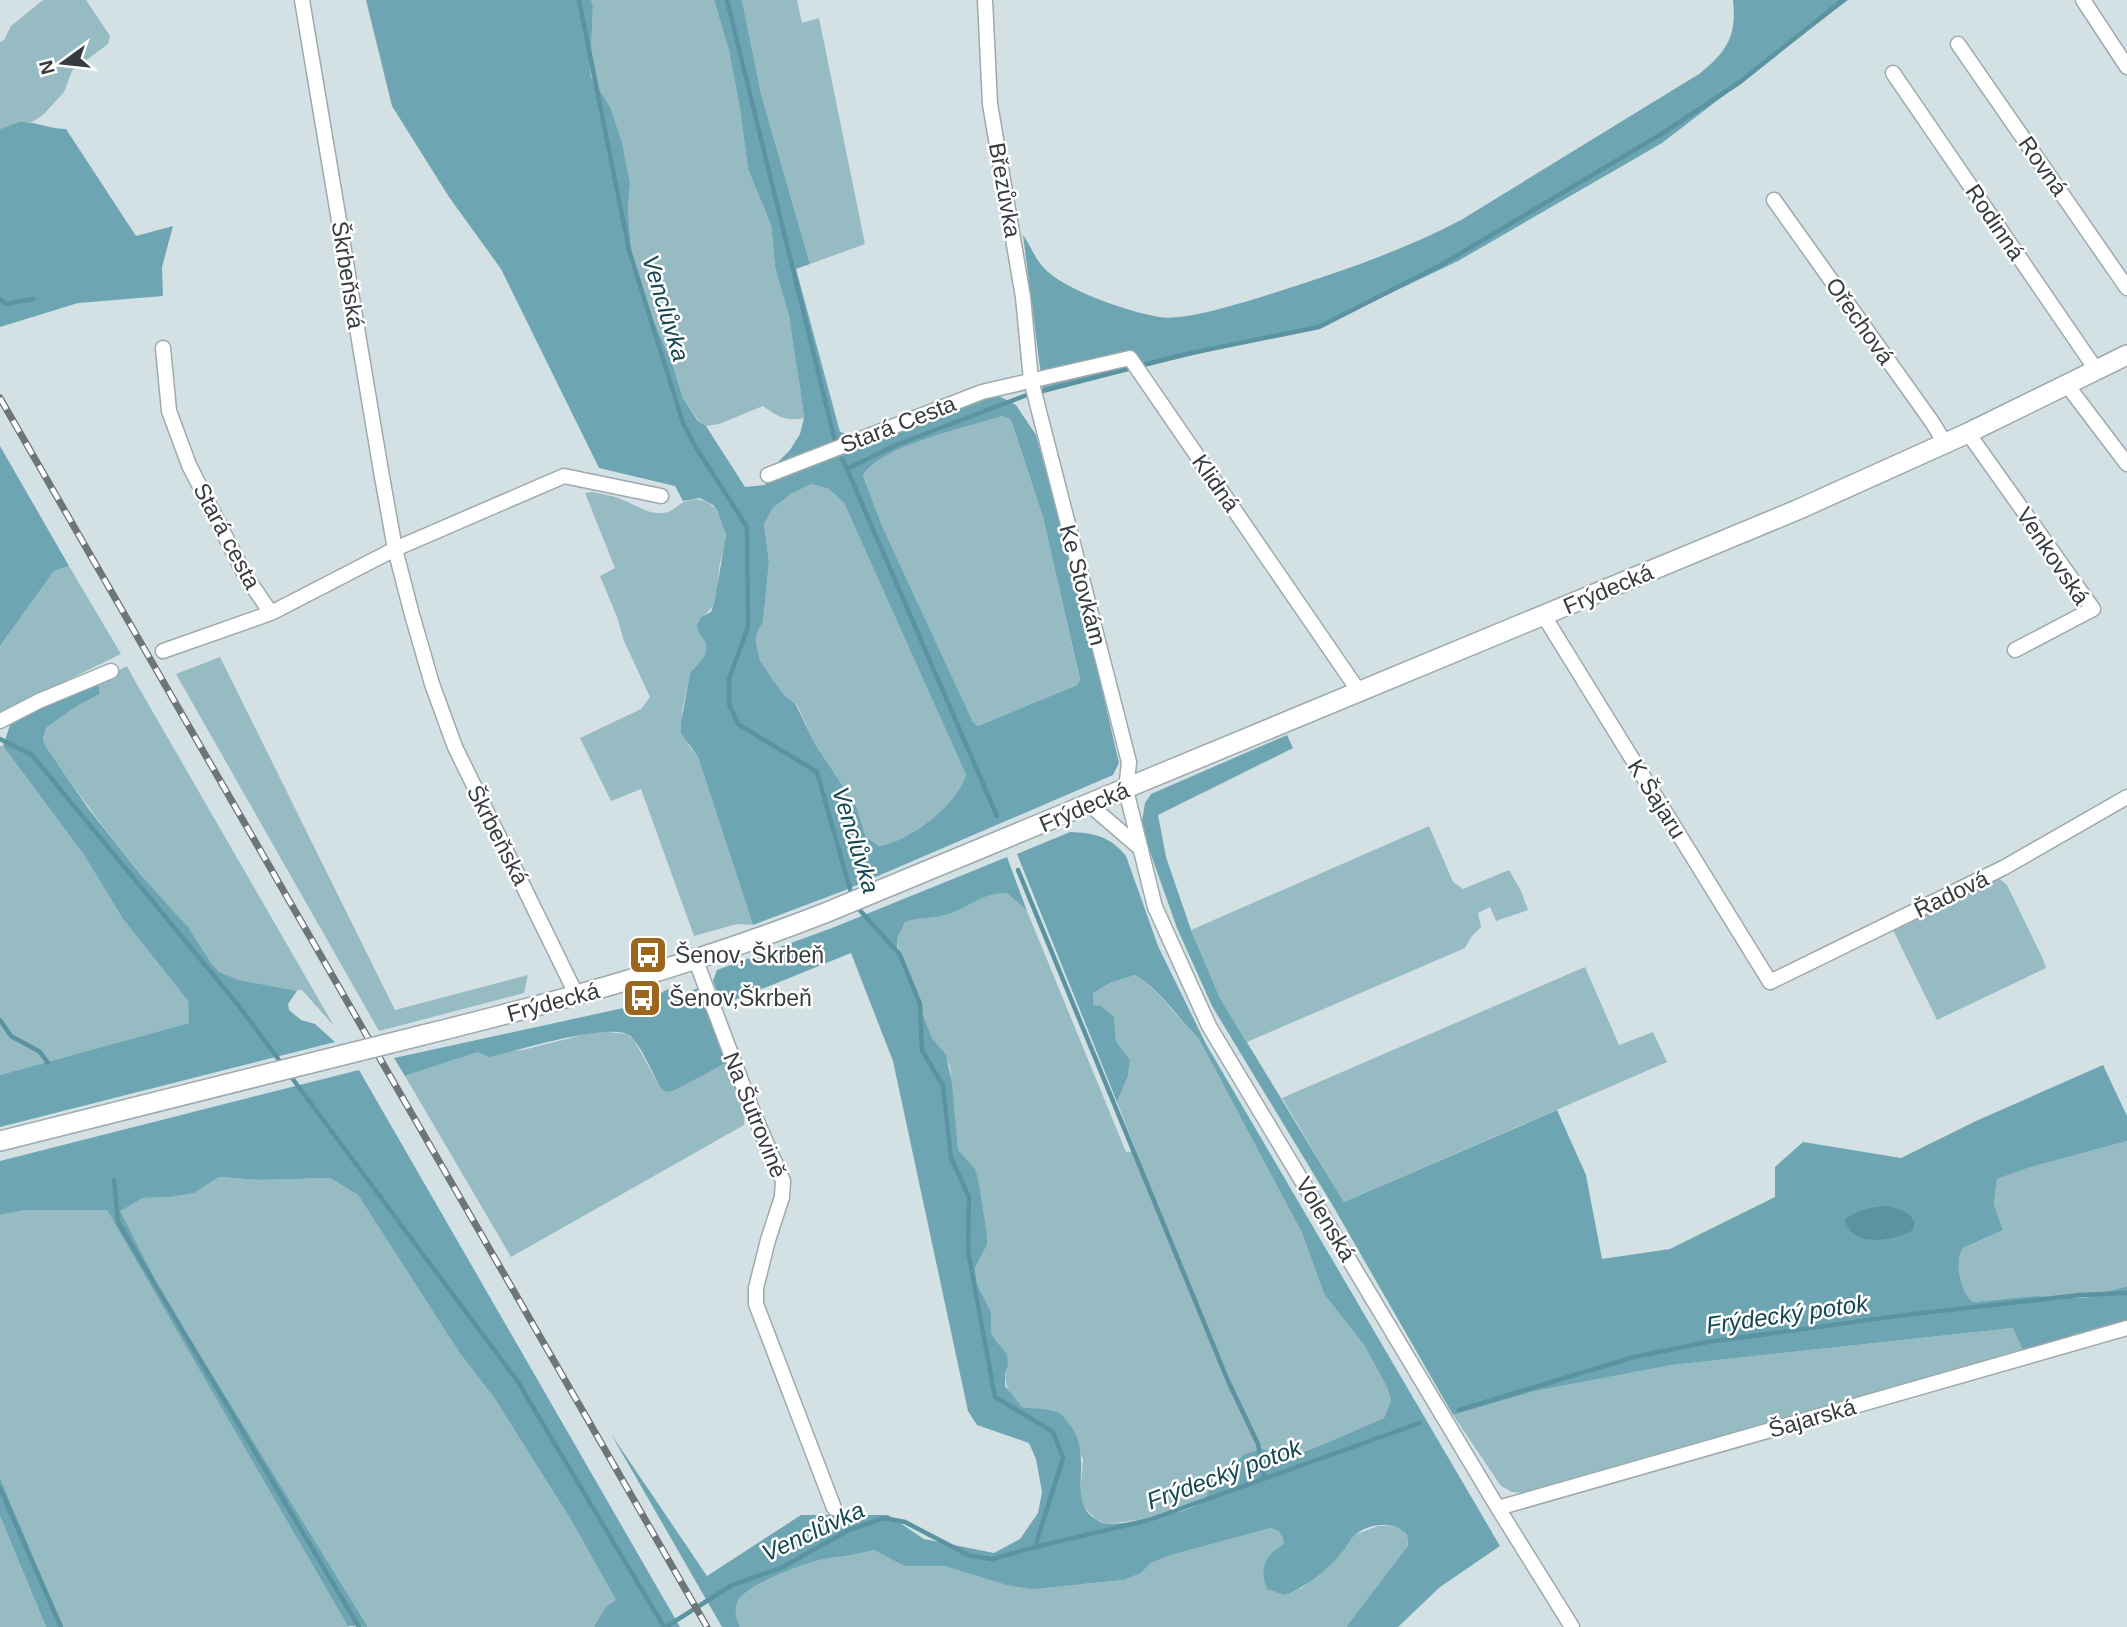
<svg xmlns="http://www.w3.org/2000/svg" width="2127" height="1627" font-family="Arial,sans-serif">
<rect width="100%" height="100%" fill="#d3e1e4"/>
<path fill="#97bbc2" d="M43,0H86L110,36L108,44L72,71L64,92L43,115L32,122H19L0,129V42L4,40L11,26Z
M591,0H714L729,51L740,109L748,169L771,225L775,266L783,291L795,345L804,418C785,422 777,416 763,406L719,424L706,426L699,421L683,398L671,360L641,294L632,263L628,210L630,184L590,76L593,6Z
M742,0H797L802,23L819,18L865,244L810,264L761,94Z
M1002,416L1010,419L1013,426L1043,517L1080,681L1077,685L978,726L973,722L883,528L863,476C878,446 970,427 1002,416Z
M811,484L829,489L844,503L966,775C956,806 910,841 879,846L866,837L856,806L815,744L796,703L785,696L771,677L760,660L756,643L757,633L763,622L769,562L764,524L773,508L791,494Z
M592,492C600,494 610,495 618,498C633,503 647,515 664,513C674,512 678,503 687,501C709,494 722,512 725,533C727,544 720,559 719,570C717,589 719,607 701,617L700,635L706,643L705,656L690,673L682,712L689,746L698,757L753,925L737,924L694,936L641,789L611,801L580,738L641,709L650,697L624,641L617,617L600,576L615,568L585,493Z
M69,566L121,654L0,713V646L54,571Z
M220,657L395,1010L528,975L524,993L379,1031L176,674Z
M127,666L135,681L334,1026L302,990C282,993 235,983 219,972C204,961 196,938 185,924C170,906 153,890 139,872C106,831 75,790 46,747L43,739L46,728L77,706L100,694L98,681Z
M0,746H3L84,855L123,919L188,1001L189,1023L0,1075Z
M1429,826L1453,882L1463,889L1509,870L1521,891L1528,910L1496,921L1490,907L1478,913L1481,927L1472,936L1465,948L1247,1042L1220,998L1191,930Z
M1996,879H2000L2007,885L2043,959L2046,968L1937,1020L1893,930Z
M995,893H1007L1027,911L1126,1152L1136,1151L1117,1102L1128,1076L1130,1060L1116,1041L1114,1017L1093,1006V993L1110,983L1135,975C1161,991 1177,1019 1199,1039L1302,1233L1324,1294L1364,1345L1387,1387L1391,1400L1384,1418C1359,1429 1296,1460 1272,1456L1208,1486L1209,1495L1200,1504L1154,1518L1107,1524L1096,1519L1082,1506L1080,1495L1083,1459L1059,1413L1022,1407C1009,1394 1001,1383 1008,1365L999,1343L991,1333V1312L977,1284L975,1268L987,1245V1234L975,1169L958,1151L950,1067C946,1055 940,1050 933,1040C924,1025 900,966 898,948C896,938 901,931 905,922C920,917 935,919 949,914C966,908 978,897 995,893Z
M1585,967L1619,1045L1653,1032L1667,1062L1344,1202L1282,1098Z
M598,1031L627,1034L634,1040L660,1087L673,1090L726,1063L745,1111L744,1125L511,1257L405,1076L478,1052L523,1050Z
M2127,1141V1286L2086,1298L2035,1296L1973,1302C1960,1292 1954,1261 1963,1248L2003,1230L1994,1204L1997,1179L2031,1167Z
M219,1177L261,1180L330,1178L358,1195L459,1352L495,1399L571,1520L616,1600L594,1627H368L162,1293L119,1210L143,1198L170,1197L194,1193Z
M25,1210H107L349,1627H63L0,1478V1215Z
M2013,1328L2023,1351L1523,1493L1512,1492L1501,1486L1453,1415L1535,1391L1672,1365Z
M0,1516L46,1627H0Z
M1378,1526C1391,1526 1398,1525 1407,1535L1408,1547L1346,1627H740C736,1618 734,1610 738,1601C743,1586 809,1561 825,1559C843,1556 856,1555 874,1550L904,1566H945L976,1573L1085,1584L1124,1580L1141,1573L1151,1563L1171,1555L1271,1528L1278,1531L1284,1537V1544L1300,1589L1332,1563L1354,1535Z"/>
<path fill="#6da6b2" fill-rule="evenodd" d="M366,0H591L593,6L590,76L610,107L622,143L630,184L628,210L632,263L641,294L671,360L683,398L698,421L706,426L745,487L765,485L774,466L790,450L800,434L804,418L800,387L789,316L775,266L771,225L748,169L740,109L729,51L714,0H742L761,94L810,264L796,269L840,432L875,441L982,398L999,396L1016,405L1036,435L1084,612L1119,763L1113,775L843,891L753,925L698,757L681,733V723L690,673L705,656L706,643L700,635L697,626L701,617L711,612L715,599L726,535L718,512L713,505L700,498L683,501L675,486L599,468L501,269L449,197L392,106ZM1002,416L1010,419L1013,426L1043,517L1080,680L1077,685L978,726L973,722L883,528L863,476C878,446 970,427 1002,416ZM811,484L829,489L844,503L966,775C956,806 910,841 879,846L866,837L856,806L815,744L795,703L785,696L771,677L760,660L756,643L757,633L763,622L769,562L764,524L773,508L791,494Z
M1733,0H1848L1662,143L1458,261L1328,323L1043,391L1023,235C1030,245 1035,258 1043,267C1063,290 1129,312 1159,317C1185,321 1233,305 1258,298C1328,276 1396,254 1461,220L1699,74C1727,52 1737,36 1733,0Z
M19,122C35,121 49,129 66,129L136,236L173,226L162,267L163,296L78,303L0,327V129Z
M0,446L69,566L54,571L0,646Z
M98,681L100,694L77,706L46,728L43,739L46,747L88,808L141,875L188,927L211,963L219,972L238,980L297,991L288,1004L289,1010L301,1020L315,1024L335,1042L0,1127V1075L189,1023L188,1001L123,919L84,855L3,746L11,722Z
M1287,735L1293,748L1158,815L1166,857L1191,930L1220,998L1344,1202L1557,1110L1586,1175L1602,1259L1670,1249L1775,1197V1167L1803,1142L1901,1158L1976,1121L2103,1065L2127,1116V1141L2031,1167L1997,1179L1994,1204L2003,1230L1963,1248C1954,1261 1960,1292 1973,1302L2035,1296L2086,1298L2127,1286V1323L2023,1351L2013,1328L1672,1365L1535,1391L1453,1415L1333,1206L1212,1006L1177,928L1149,849L1142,821L1145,803L1151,794Z
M1070,832C1094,833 1110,836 1126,856L1158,946L1206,1044L1500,1546L1440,1587L1398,1627H1346L1408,1546L1407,1535C1395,1521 1371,1523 1356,1534C1350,1538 1348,1546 1343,1551C1328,1570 1307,1586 1285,1595L1267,1589C1259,1568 1265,1556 1284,1544L1283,1537L1278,1531L1271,1528L1171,1555L1151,1563L1141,1573L1124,1580L1033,1589L1007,1585L945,1566H904L874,1550C856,1555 843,1556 825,1559C809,1561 743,1586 738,1601C734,1610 736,1618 740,1627H722L611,1434L707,1576L801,1515H888L924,1539L994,1553L1020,1539L1038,1513L1042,1492L1036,1459L1029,1443L977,1425L968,1411L893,1061L851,953L722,1005L713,981L717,970L832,928L1007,857L1027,911L1007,893C981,893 972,906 949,914C935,919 920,917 905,922L898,937L897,947L905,971L932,1038L946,1055L952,1083L958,1150L975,1169L978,1179L987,1234V1245L975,1268L977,1284L991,1312V1333L1007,1355L1008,1365L1005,1374V1386L1022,1407C1032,1409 1049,1408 1059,1413C1062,1414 1064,1418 1066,1420C1096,1452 1068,1495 1090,1515C1094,1519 1103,1524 1109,1524C1126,1524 1190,1513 1202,1502C1211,1494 1208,1484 1211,1473L1234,1464L1245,1454L1264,1449C1269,1453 1273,1457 1279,1457C1299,1458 1362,1427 1384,1418L1391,1400L1387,1387L1364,1345L1324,1294L1302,1233L1199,1039C1178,1019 1162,991 1135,975L1110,983L1093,993V1005L1101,1006L1114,1017L1116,1041L1130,1060L1128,1076L1117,1102L1017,854Z
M698,988L726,1063L673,1091L666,1092L660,1087C653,1074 640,1043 629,1035C608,1022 516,1051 489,1057L478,1052L405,1076L394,1058L642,1004L668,989L674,998Z
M359,1070L680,1627H594L606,1607L616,1600L571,1520L495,1399L459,1352L358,1195L330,1178L261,1180L219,1177L194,1193L170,1197L143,1198L120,1211L162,1293L368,1627L348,1626L107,1210H25L0,1215V1161Z
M0,1478L63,1627H46L0,1516Z"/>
<path fill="#5b94a0" d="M1887,1206C1899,1209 1910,1211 1915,1223L1913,1230C1893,1241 1851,1249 1845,1219C1857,1210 1872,1207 1887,1206Z"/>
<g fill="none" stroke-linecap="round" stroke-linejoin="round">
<path stroke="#5b94a0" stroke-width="4.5" d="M579,0L629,250L683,423L695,446L747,527L748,627L729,679V704L738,724L817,772L852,896
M727,0L835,441
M0,299L6,304L33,299
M842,459L847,469
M0,739L32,755L239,1006L282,1064
M997,816L847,469L896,445L1027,395L1186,354L1319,327L1441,265L1663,133L1740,82L1843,0
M1018,870L1228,1381L1258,1444L1264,1479
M0,1020L11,1036L40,1052L48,1063
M289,1074L518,1382L664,1627
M114,1180L118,1222L359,1627
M1459,1410L1634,1357L1708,1342L1905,1315L2080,1295L2127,1293
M0,1488L61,1627
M1035,1547L1149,1520L1420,1423
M666,1627L732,1585L781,1568L849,1530L884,1518L905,1522L970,1556L992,1559L1035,1547L1063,1458L1053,1432L995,1397L968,1251L969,1197L951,1158L943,1086L922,1050L920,1004L900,955L857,907"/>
<defs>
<path id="street" d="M302,0L381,471L395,549L411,611L432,684L455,747L577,996
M985,0L990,104L1023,297L1031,380L1129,762L1126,790L1155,907L1209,1026L1498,1508L1572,1627
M2083,0L2127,67
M1958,44L2127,288
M1893,73L2097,371
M1774,200L1932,422L1945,443
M2067,385L2127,464
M1968,433L2093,609L2015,650
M768,475L982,392L1130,358L1360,693
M271,613L395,549L564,476L661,496
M1544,616L1770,982L2005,867L2127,797
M163,651L271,613L245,575L189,465L169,411L163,348
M0,721L39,701L111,671
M1090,805L1141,849
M696,961L754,1115L783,1181L782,1197L768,1240L756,1288V1304L834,1508
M1498,1508L2127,1328"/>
<path id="secondary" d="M423,1035C561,1001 692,965 825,913L1797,510L1968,433L2127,355
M0,1141L311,1063"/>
</defs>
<use href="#street" stroke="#9daaad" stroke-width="17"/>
<use href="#secondary" stroke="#9daaad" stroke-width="22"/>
<use href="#street" stroke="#fff" stroke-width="14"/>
<use href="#secondary" stroke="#fff" stroke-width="19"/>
<defs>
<path id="rail" d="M0,398L707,1627"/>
</defs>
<use href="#rail" stroke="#6d7578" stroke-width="7"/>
<use href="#rail" stroke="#fff" stroke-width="4.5" stroke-dasharray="13" stroke-linecap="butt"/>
<defs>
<path id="secondary-bridge" d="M311,1063L423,1035"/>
</defs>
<use href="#secondary-bridge" stroke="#9daaad" stroke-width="22" stroke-linecap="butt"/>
<use href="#secondary-bridge" stroke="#fff" stroke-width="19"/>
</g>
<defs>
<symbol id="bus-square" viewBox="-11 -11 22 22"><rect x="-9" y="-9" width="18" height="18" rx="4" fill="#9b661e" stroke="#fff"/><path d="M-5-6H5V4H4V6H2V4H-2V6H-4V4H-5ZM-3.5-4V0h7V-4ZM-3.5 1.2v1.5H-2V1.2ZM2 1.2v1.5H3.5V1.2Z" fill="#fff"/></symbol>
</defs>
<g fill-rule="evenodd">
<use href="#bus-square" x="626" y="933" width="44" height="44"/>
<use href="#bus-square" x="620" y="976" width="44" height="44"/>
</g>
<g text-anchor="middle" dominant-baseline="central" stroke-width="5" stroke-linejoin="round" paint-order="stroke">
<g font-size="23" fill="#373c3e" stroke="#fff">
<text transform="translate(2043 166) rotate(55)">Rovná</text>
<text transform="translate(1005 190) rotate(80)">Březůvka</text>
<text transform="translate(1995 222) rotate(56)">Rodinná</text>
<text transform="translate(348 275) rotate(81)">Škrbeňská</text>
<text transform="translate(1860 321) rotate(55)">Ořechová</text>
<text transform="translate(898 424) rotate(-21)">Stará Cesta</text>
<text transform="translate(1216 483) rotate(55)">Klidná</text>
<text transform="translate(227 536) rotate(62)">Stará cesta</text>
<text transform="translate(2053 556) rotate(56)">Venkovská</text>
<text transform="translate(1083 585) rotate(75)">Ke Stovkám</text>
<text transform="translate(1608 589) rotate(-23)">Frýdecká</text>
<text transform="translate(1657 799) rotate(58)">K Šajaru</text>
<text transform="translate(1084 807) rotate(-23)">Frýdecká</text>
<text transform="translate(498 835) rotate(63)">Škrbeňská</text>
<text transform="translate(1951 894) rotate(-26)">Řadová</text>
<text transform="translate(553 1002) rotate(-15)">Frýdecká</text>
<text transform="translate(755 1115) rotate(68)">Na Šutrovině</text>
<text transform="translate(1326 1219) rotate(59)">Volenská</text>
<text transform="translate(1812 1418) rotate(-16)">Šajarská</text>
</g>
<g font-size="23" fill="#373c3e" stroke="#fff" text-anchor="start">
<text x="675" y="955">Šenov, Škrbeň</text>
<text x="669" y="998">Šenov,Škrbeň</text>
</g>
<g font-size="24" font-style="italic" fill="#134751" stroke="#fff">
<text transform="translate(666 308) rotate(73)">Venclůvka</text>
<text transform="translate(856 840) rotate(73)">Venclůvka</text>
<text transform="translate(1787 1314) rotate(-8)">Frýdecký potok</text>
<text transform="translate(1224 1474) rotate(-20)">Frýdecký potok</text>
<text transform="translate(813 1531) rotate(-25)">Venclůvka</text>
</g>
</g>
<g transform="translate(63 63) rotate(255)" stroke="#ffffff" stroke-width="5" paint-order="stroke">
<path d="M0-5L12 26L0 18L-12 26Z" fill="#373c3e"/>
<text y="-10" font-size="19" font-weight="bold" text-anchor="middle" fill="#373c3e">N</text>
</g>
</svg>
